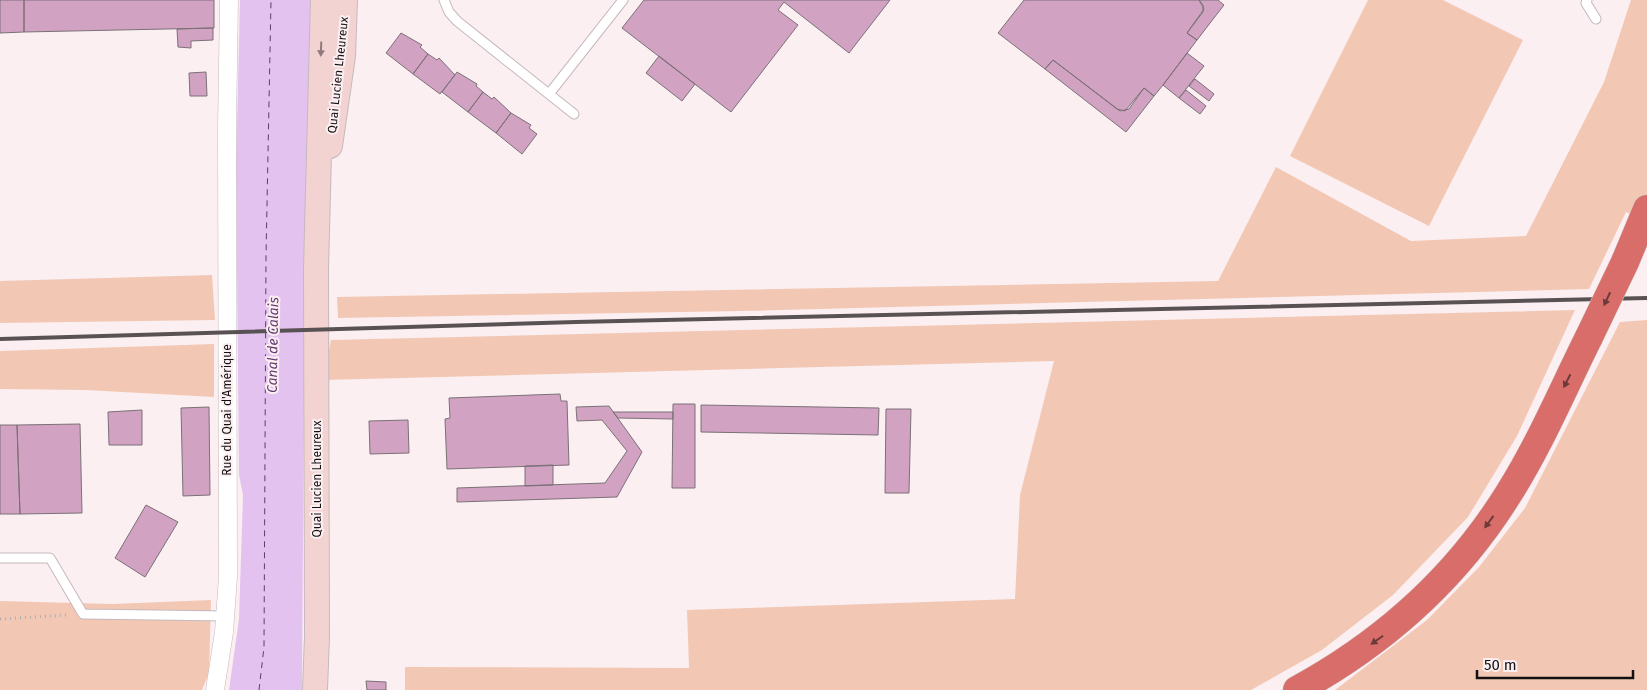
<svg xmlns="http://www.w3.org/2000/svg" width="1647" height="690" font-family="'Fira Sans',sans-serif">
<rect width="100%" height="100%" fill="#fceff2"/>
<path fill="#f2c8b5" d="M1368,0H1443L1523,40L1429,226L1290,156Z
M1631,0H1647V222L1626,212L1589,289L741,311L338,318L337,297L1218,281L1276,167L1411,241L1526,236L1604,82Z
M212,275L215,320L0,323V281Z
M1575,310L1517,436L1468,517L1393,595L1322,650L1251,690H405V667L689,668L687,610L1015,599L1020,495L1054,361L323,380L331,340Z
M1647,320V690H1335L1427,620L1479,567L1525,508L1620,322Z
M214,344V397L85,390L0,389V351Z
M211,600L209,673L202,690H0V601L113,604Z"/>
<path fill="#e3c2f0" d="M240,0H314L305,235L302,690H229L239,619L243,495L239,475L236,169Z"/>
<g fill="none" stroke-linecap="round" stroke-linejoin="round">
<path stroke="#633a72" stroke-width="1" stroke-dasharray="6 5" stroke-linecap="butt" d="M259,690L264,647L266,256L271,0"/>
</g>
<path fill="#d2a2c2" stroke="#7a7176" d="M0,0H24V32L0,33Z
M24,0H214V28L24,32Z
M644,0H890L849,53L784,2L778,10L798,25L731,112L622,28Z
M1024,0H1199L1204,9L1187,33L1197,40L1163,85L1154,96L1144,88L1125,111L1117,109L1053,60L1045,69L998,33Z
M1199,0H1218L1224,5L1197,40L1187,33L1203,12V5Z
M213,28V40L191,41V48L178,47L177,29Z
M401,33L422,45L420,47L428,54L413,74L386,53Z
M1187,53L1204,66L1179,98L1163,85Z
M428,54L437,60L439,58L455,75L440,94L413,74Z
M659,56L695,84L682,101L646,73Z
M1053,60L1120,111L1129,109L1144,88L1154,96L1126,132L1045,69Z
M206,72L207,96H190L189,73Z
M457,72L477,84L476,86L483,92L468,112L442,92Z
M1195,79L1214,94L1209,101L1189,86Z
M1186,90L1206,106L1200,114L1179,98Z
M483,92L492,99L494,97L511,113L496,133L468,112Z
M511,113L531,125L529,128L537,134L522,154L496,133Z
M560,394L561,401H567L569,465L447,469L445,419L450,418L449,398Z
M673,404H695V488H672Z
M701,405L879,408L878,435L701,432Z
M609,406L642,452L617,497L457,502V488L605,483L627,451L602,420L577,421L576,407Z
M209,407L210,495L183,496L181,408Z
M886,409H911L909,493H885Z
M142,410V445H109L108,412Z
M613,412H673V419L618,418Z
M408,420L409,453L370,454L369,421Z
M80,424L82,513L20,514L17,425Z
M0,425H17L20,514H0Z
M553,465V485L525,486V466Z
M146,505L178,522L145,577L115,558Z
M366,681L386,682V690H367Z"/>
<g fill="none" stroke-linecap="round" stroke-linejoin="round">
<defs>
<path id="lane" d="M444,0L449,12L457,21L574,114
M1587,0L1586,3L1596,19
M549,94L623,0
M0,558H50L83,614L226,616"/>
<path id="street" d="M215,690L224,632L228,577L227,129L229,0"/>
<path id="secondary" d="M330,146L343,56L345,0
M315,690L317,636L316,269L323,0"/>
<path id="highway" d="M1625,262L1647,209
M1297,690C1383,643 1457,577 1509,493C1540,444 1563,389 1589,337"/>
</defs>
<use href="#lane" stroke="#c5b9bc" stroke-width="11"/>
<use href="#street" stroke="#c5b9bc" stroke-width="19"/>
<use href="#secondary" stroke="#c5b9bc" stroke-width="26"/>
<use href="#highway" stroke="#d0cfcf" stroke-width="29"/>
<path stroke="#b4aaac" stroke-width="3" stroke-dasharray="1 4" stroke-linecap="butt" d="M0,619L67,615"/>
<use href="#lane" stroke="#fff" stroke-width="9"/>
<use href="#street" stroke="#fff" stroke-width="18"/>
<use href="#secondary" stroke="#f3d3d2" stroke-width="24"/>
<use href="#highway" stroke="#d86d69" stroke-width="28"/>
<path stroke="#595254" stroke-width="4" d="M0,339L576,322L1647,298"/>
<defs>
<path id="highway-bridge" d="M1589,337L1625,262"/>
</defs>
<use href="#highway-bridge" stroke="#d0cfcf" stroke-width="29" stroke-linecap="butt"/>
<use href="#highway-bridge" stroke="#d86d69" stroke-width="28"/>
</g>
<defs><path id="oneway-solid" d="M-6-.8H1V-3.2L6.5 0L1 3.2V.8H-6Z" transform="scale(1.25)"/></defs>
<use fill="#8f7b7b" href="#oneway-solid" transform="translate(321 49) rotate(92)"/>
<g fill="#6c3a39">
<use href="#oneway-solid" transform="translate(1607 299) rotate(115)"/>
<use href="#oneway-solid" transform="translate(1567 381) rotate(117)"/>
<use href="#oneway-solid" transform="translate(1489 522) rotate(126)"/>
<use href="#oneway-solid" transform="translate(1377 640) rotate(145)"/>
</g>
<g text-anchor="middle" dominant-baseline="central" stroke-width="4" stroke-linejoin="round" paint-order="stroke">
<g font-size="12" fill="#141011" stroke="#fceff2">
<text transform="translate(338 75) rotate(-84)">Quai Lucien Lheureux</text>
<text transform="translate(227 410) rotate(-90)">Rue du Quai d'Amérique</text>
<text transform="translate(317 479) rotate(-90)">Quai Lucien Lheureux</text>
</g>
<g font-size="14" font-style="italic" fill="#633a72" stroke="#fceff2">
<text transform="translate(273 345) rotate(-89)">Canal de Calais</text>
</g>
</g>
<path d="M1477 670v8h156v-8" fill="none" stroke="#141011" stroke-width="2.5"/>
<text x="1484" y="670" font-size="15" fill="#141011" stroke="#fceff2" stroke-width="4" paint-order="stroke">50 m</text>
</svg>
